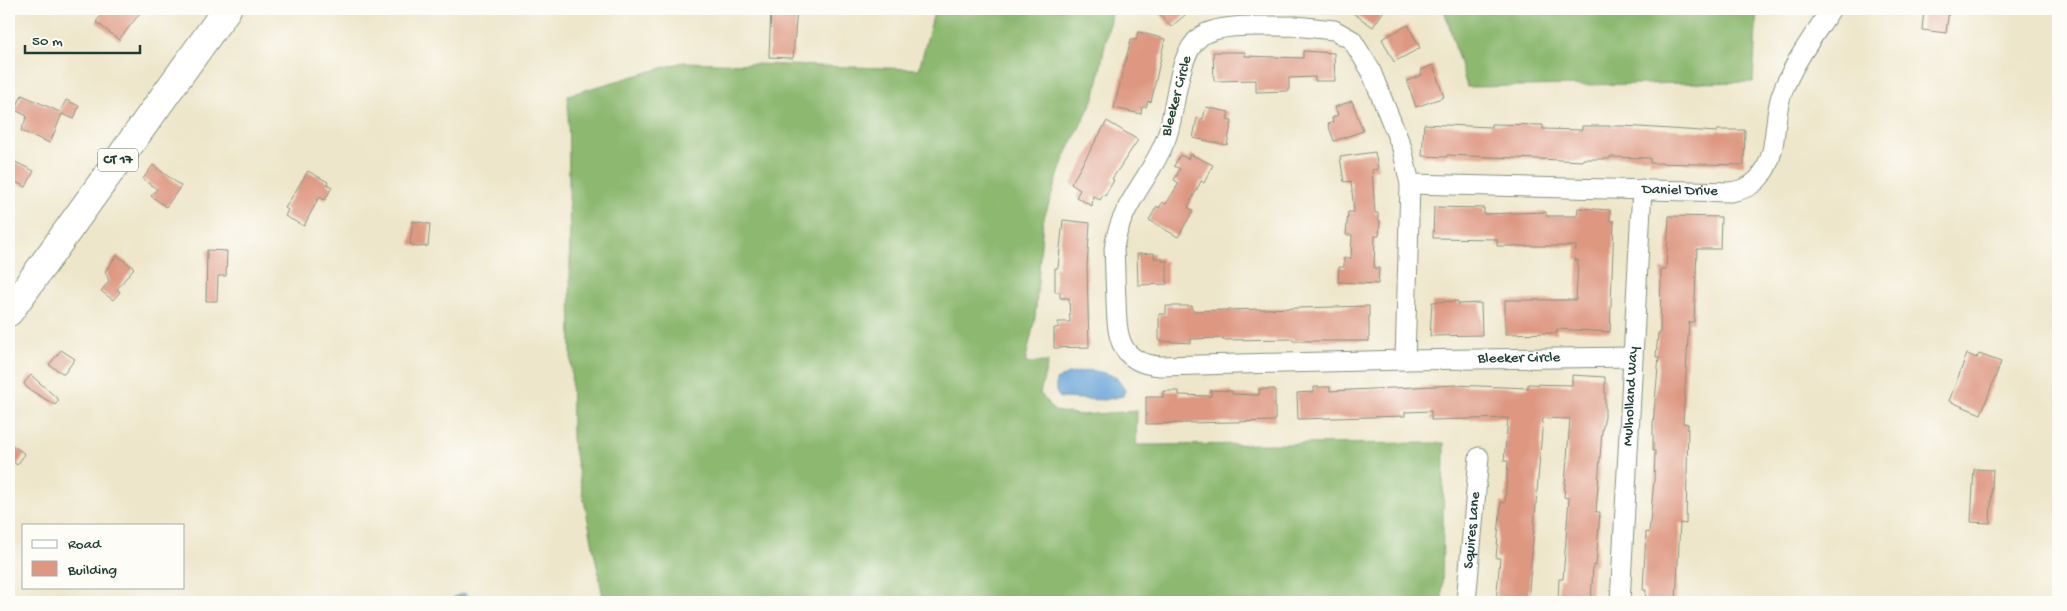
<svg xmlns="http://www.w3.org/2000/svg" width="2067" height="611" font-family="'Gochi Hand',sans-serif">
<rect width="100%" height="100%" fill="#fdfcf7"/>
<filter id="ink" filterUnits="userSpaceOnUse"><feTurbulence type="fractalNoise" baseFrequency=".02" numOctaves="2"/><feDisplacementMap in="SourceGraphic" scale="10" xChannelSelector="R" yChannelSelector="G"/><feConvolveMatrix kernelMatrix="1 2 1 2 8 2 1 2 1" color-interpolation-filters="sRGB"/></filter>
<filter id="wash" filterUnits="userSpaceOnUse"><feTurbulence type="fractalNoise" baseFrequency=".0096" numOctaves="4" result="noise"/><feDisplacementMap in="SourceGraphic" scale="20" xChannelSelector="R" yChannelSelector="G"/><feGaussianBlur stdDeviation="1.12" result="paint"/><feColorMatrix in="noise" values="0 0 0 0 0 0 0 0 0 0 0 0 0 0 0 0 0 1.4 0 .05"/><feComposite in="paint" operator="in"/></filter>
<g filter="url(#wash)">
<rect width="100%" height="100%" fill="#eee6ca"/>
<path fill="#8cb86f" stroke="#567a52" d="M935,9H1112L1095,96L1064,158L1043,221L1035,318L1025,363L1048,362L1040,393L1054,411L1082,415L1137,411L1136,445L1444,443L1442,602H604L572,439L568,95L683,62L919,69Z
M1444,9H1757L1753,82L1467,87Z"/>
<path fill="#64a1d5" stroke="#426f84" d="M1092,370L1115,376L1125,390L1123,396L1104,400L1060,398L1056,392V380L1068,374Z
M464,593L470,597L472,602H451L454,597Z"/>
<g id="blocks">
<path fill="#de9781" d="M106,9H143L119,40L96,22Z
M771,9H797L793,58L769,57Z
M1156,9H1192L1171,27Z
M1347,9H1385L1373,27Z
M1924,9H1949L1946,33L1922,30Z
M1408,25L1420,48L1394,62L1382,39Z
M1138,32L1165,39L1151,102L1148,101L1146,107H1142L1141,114L1114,108L1131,39L1136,40Z
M1303,51L1334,53L1335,81H1315V77L1289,78V91L1256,92V80L1214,81L1213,52H1245V56L1303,58Z
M1433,65L1444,97L1416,107L1407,81L1422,75L1421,70Z
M22,95L60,112L66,100L79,106L74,119L62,114L50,143L21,131L27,116L15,110Z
M1352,101L1363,131L1334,141L1328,124L1333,122L1332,118L1338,115L1335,107Z
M1206,107L1229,112L1227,120L1232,121L1227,145L1193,138L1197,118L1203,119Z
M1107,121L1138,140L1112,179L1114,180L1105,196L1103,195L1100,200L1093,196L1092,206L1076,197L1080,190L1071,184Z
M1424,124L1491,127V124L1543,125V129L1582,130V126H1624L1717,132V130H1745L1744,165L1650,163V158L1610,157L1609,159H1583V161L1447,155V157L1422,156Z
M1375,152L1378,169L1372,170L1375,213H1378V220H1380L1379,236H1375L1374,268H1379L1378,284L1338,282L1339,267H1344V258H1351L1352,235H1346L1348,212H1354L1351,181L1344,182L1340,157Z
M1190,154L1213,165L1204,183L1201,181L1188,207L1193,211L1178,237L1149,220L1157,206L1159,208L1163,202L1166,204L1179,183L1174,180L1180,169L1174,166L1180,155L1188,159Z
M9,159L34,171L26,187L9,179Z
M153,165L181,186L166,207L151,196L157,189L143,179Z
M308,171L328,182L327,184L332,187L325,200L319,197L304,226L285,216L288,210L285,208Z
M1434,207L1484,208V214L1546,212V216H1577L1578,208L1610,210V221H1614L1610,332L1557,329V333L1505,334V300H1576L1578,260H1575L1576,246H1497V239L1433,238Z
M1669,216L1721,217L1720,249H1697L1694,322H1689L1683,423L1688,424L1686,524L1680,523L1676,602H1645L1646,590H1643L1646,532L1649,533L1654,480L1655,451H1653V424L1659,357H1656L1658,333L1660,334L1661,269H1666Z
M1063,220L1090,223L1087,267L1089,347L1054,348V328H1058V322H1070L1069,298H1060V292H1055V268H1058Z
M413,221L430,224L428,246L417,247L410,244Z
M207,250L227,251L226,276H218L217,301H206Z
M1154,253V258H1162V261H1167V284L1138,285L1137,254Z
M117,255L134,268L117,289L120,292L113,300L101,291L109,281L105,271Z
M1458,301V304L1481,303L1482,335L1430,336L1432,302Z
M1166,306H1192V311L1369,306V341H1293V339L1223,340V338L1191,339V343L1159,341V314H1166Z
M61,350L75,359L64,374L49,365Z
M1967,354L1977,358L1979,354L2001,362L1981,414L1949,401Z
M31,375L59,400L55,405L27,388L24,383Z
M1572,375L1605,377V417L1602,431L1596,512H1600L1596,565H1593L1591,602H1558L1559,579H1563L1569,498L1564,497L1570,419L1543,418L1528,602H1496L1500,558H1496L1501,502L1505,503L1508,461H1504L1508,418L1431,420V411L1405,412V416L1298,419L1297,393L1314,392V387H1330V391L1456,385L1528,388V384L1572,385Z
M1259,389H1275V421L1146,424V397H1163V391H1179V395L1211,396V390L1232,391V394L1259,395Z
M9,443L25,454L17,465L9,459Z
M1974,469L1993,470L1990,523L1971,522Z"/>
</g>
</g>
<g filter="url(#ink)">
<use href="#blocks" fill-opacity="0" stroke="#86927f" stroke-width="1"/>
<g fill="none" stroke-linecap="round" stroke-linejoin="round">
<defs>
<g id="street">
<path d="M1295,26L1334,30L1352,40L1370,69L1402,148L1410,184L1405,360L1160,366C1117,363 1117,334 1116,299C1115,282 1115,266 1114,249C1119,205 1153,176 1167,136C1177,107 1176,55 1201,36C1220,22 1271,27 1295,26Z"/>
<path id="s1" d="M1410,184L1730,192C1743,190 1754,186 1762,174C1778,153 1773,120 1781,96C1792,64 1813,37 1831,9"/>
<path id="s2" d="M1405,360L1633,357"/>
<path id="s3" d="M1466,602L1479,457"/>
<path id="s4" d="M1620,602L1642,189"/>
</g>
<path id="primary" d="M9,312L227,9"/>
</defs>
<use href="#street" stroke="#86927f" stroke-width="21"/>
<use href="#primary" stroke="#86927f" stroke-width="30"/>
<use href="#street" stroke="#fff" stroke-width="19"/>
<use href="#primary" stroke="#fff" stroke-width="28"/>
</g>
</g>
<g text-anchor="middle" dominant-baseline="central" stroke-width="5" stroke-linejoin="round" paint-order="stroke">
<rect fill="#fdfcf7" stroke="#62766e" stroke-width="1" x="98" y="148.5" width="40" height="23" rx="4"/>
<g font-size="14" font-weight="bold" fill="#1f3d34">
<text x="118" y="160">CT 17</text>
</g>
<g font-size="15" fill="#1f3d34" stroke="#fdfcf7">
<text transform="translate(1177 96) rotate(-75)">Bleeker Circle</text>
<text stroke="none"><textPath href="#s1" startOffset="270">Daniel Drive</textPath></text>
<text stroke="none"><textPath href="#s2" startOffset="114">Bleeker Circle</textPath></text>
<text stroke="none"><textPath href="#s4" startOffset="206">Mulholland Way</textPath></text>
<text stroke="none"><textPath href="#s3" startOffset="72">Squires Lane</textPath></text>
</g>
</g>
<rect width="2067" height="611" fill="none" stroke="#fdfcf7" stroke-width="30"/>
<rect x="22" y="524" width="162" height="65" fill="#fdfcf7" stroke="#a4b0a9"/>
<rect x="32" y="540" width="25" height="8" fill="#ffffff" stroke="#a4b0a9"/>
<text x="68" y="548" font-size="15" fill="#1f3d34">Road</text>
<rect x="32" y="561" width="25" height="15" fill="#de9781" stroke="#a4b0a9"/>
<text x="68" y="574" font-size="15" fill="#1f3d34">Building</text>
<path d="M25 45v8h115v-8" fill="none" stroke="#1f3d34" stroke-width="2.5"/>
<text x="32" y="45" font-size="15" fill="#1f3d34" stroke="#fdfcf7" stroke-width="4" paint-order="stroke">50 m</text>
</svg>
